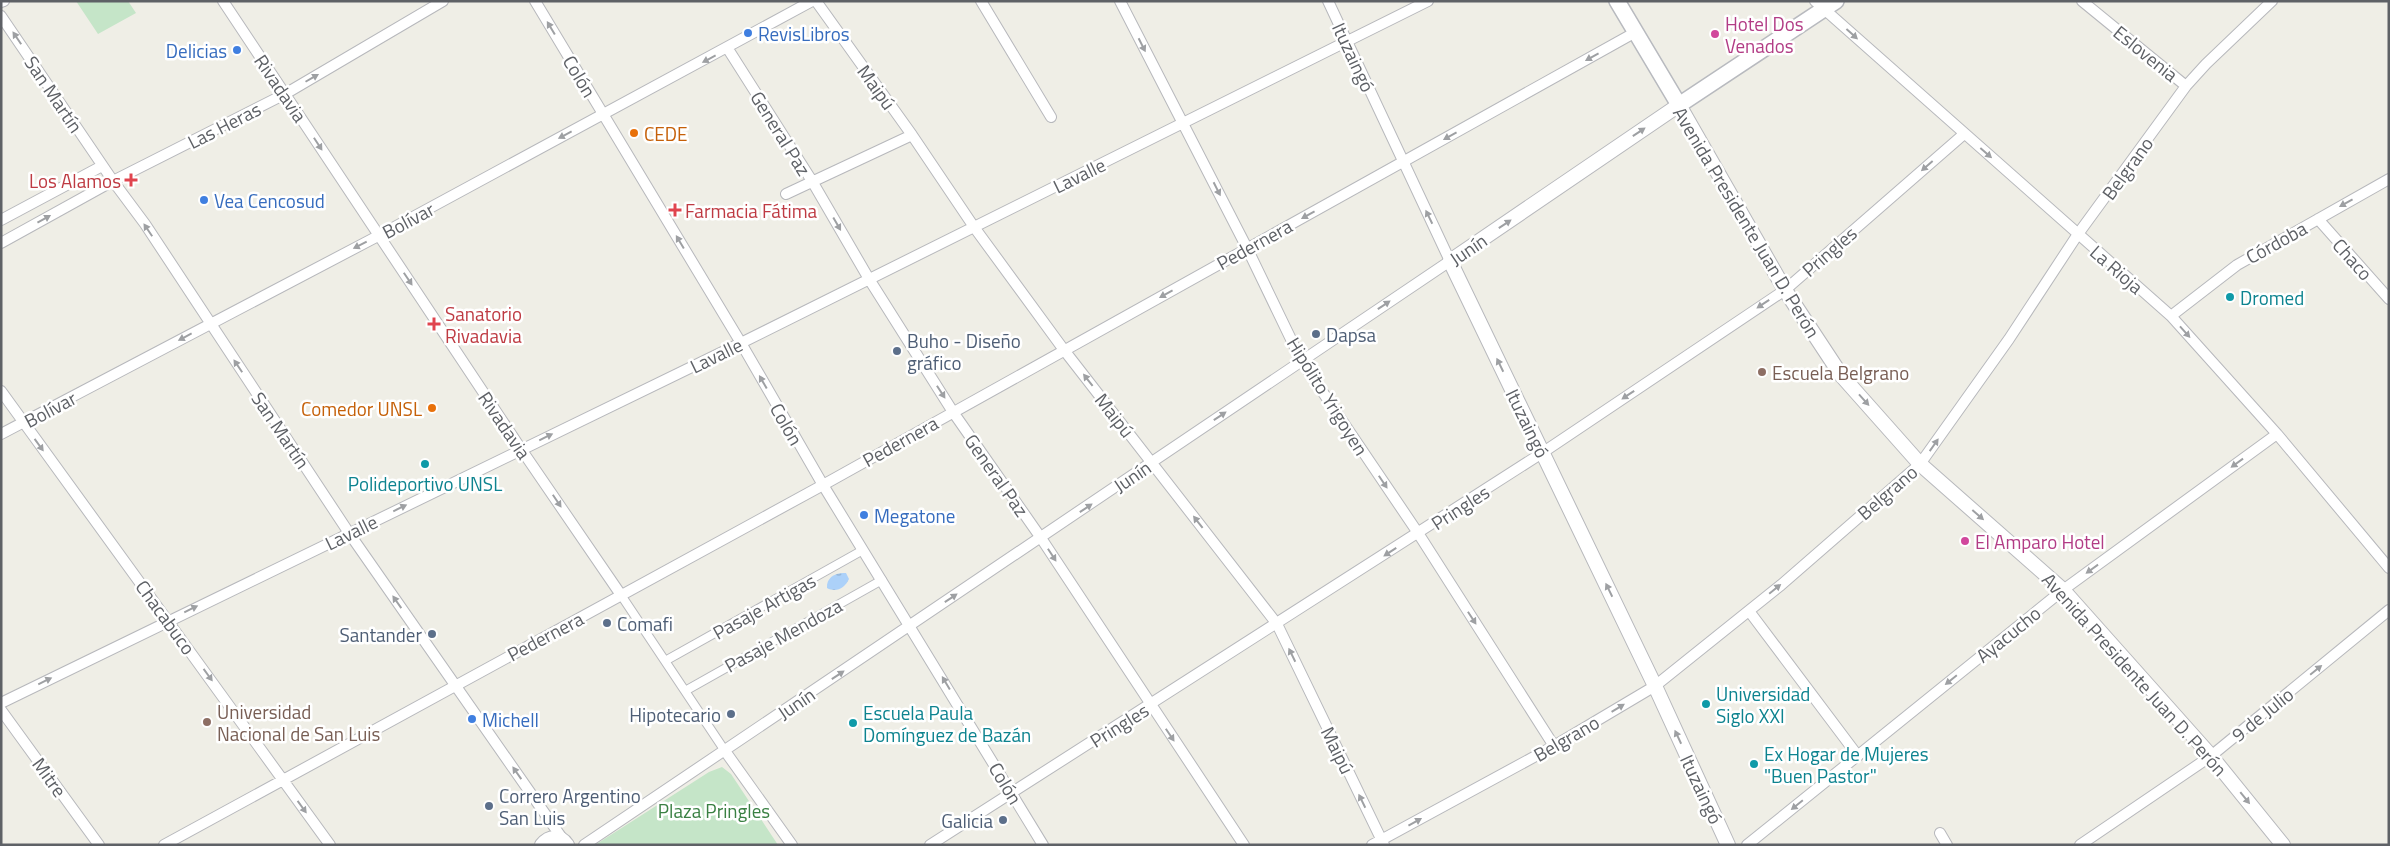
<svg xmlns="http://www.w3.org/2000/svg" width="2390" height="846" font-family="'Titillium Web',sans-serif">
<defs>
<pattern id="water-ripples" width="26" height="14" patternUnits="userSpaceOnUse" patternTransform="scale(1.25)"><rect width="26" height="14" fill="#acd1f9"/><path d="M2 4q2-2 4 0t4 0M15 11q2-2 4 0t4 0" fill="none" stroke="#8fadcd"/></pattern>
</defs>
<rect width="100%" height="100%" fill="#efeee6"/>
<path fill="#c5e5c8" d="M76,1H128L136,13L98,34Z
M722,767L731,774L778,845H595L709,772Z"/>
<path fill="url(#water-ripples)" d="M846,573L849,579C845,588 836,593 827,588C826,577 836,572 846,573Z"/>
<g fill="none" stroke-linecap="round" stroke-linejoin="round">
<defs>
<path id="pedestrian" d="M621,595L725,751
M665,661L863,550
M685,691L882,580"/>
<path id="minor" d="M223,1L521,449L621,595
M535,1L741,343L823,485L1043,845
M816,1L912,135L974,227L1064,350L1277,624L1384,845
M981,1L1051,117
M1120,1L1247,248L1301,360L1418,533L1554,746
M1815,1L2171,316L2277,434L2389,568
M2082,1L2186,86
M1,2L4,1
M1,16L113,181L145,224L349,533L564,841
M728,49L812,181L869,279L953,412L1041,538L1244,845
M786,194L912,135
M2318,219L2389,299
M1,220L102,166
M1,243L113,181L285,94L443,1
M2171,316L2237,265L2389,179
M1,391L330,845
M1,434L378,236L812,1
M1749,611L1858,756
M1,703L741,343L1428,1
M1,710L99,845
M725,751L792,845
M1940,833L1947,845
M164,845L823,485L1634,33
M584,845L1450,261L1328,1
M930,845L1542,453L1785,290L1964,134
M1372,845L1554,746L1655,686L1781,585L1920,464L2009,339L2078,234L2186,86L2206,64L2272,1
M1747,845L2063,590L2277,434
M2080,845L2211,756L2389,610"/>
<path id="tertiary" d="M542,845C549,836 560,835 567,845
M1728,845L1655,686L1450,261L1679,105L1785,290L1841,375L1920,464L2063,590L2211,756L2283,845"/>
<path id="secondary" d="M1617,1L1679,105L1836,1"/>
</defs>
<use href="#pedestrian" stroke="#b7b8bc" stroke-width="10"/>
<use href="#minor" stroke="#b7b8bc" stroke-width="12"/>
<use href="#tertiary" stroke="#b7b8bc" stroke-width="16"/>
<use href="#secondary" stroke="#b8babf" stroke-width="18"/>
<use href="#pedestrian" stroke="#fff" stroke-width="8"/>
<use href="#minor" stroke="#fff" stroke-width="10"/>
<use href="#tertiary" stroke="#fff" stroke-width="14"/>
<use href="#secondary" stroke="#fff" stroke-width="15"/>
</g>
<defs><path id="oneway-solid" d="M-6-.8H1V-3.2L6.5 0L1 3.2V.8H-6Z" transform="scale(1.25)"/></defs>
<g fill="#9ea0a3">
<use href="#oneway-solid" transform="translate(551 28) rotate(-121)"/>
<use href="#oneway-solid" transform="translate(1852 34) rotate(42)"/>
<use href="#oneway-solid" transform="translate(17 38) rotate(-124)"/>
<use href="#oneway-solid" transform="translate(1142 45) rotate(63)"/>
<use href="#oneway-solid" transform="translate(1592 57) rotate(151)"/>
<use href="#oneway-solid" transform="translate(709 59) rotate(152)"/>
<use href="#oneway-solid" transform="translate(312 78) rotate(-30)"/>
<use href="#oneway-solid" transform="translate(1639 132) rotate(-34)"/>
<use href="#oneway-solid" transform="translate(565 135) rotate(152)"/>
<use href="#oneway-solid" transform="translate(1450 136) rotate(151)"/>
<use href="#oneway-solid" transform="translate(318 144) rotate(57)"/>
<use href="#oneway-solid" transform="translate(1986 153) rotate(41)"/>
<use href="#oneway-solid" transform="translate(1927 166) rotate(139)"/>
<use href="#oneway-solid" transform="translate(1217 189) rotate(63)"/>
<use href="#oneway-solid" transform="translate(2346 203) rotate(151)"/>
<use href="#oneway-solid" transform="translate(1308 215) rotate(151)"/>
<use href="#oneway-solid" transform="translate(1429 217) rotate(-116)"/>
<use href="#oneway-solid" transform="translate(44 219) rotate(-29)"/>
<use href="#oneway-solid" transform="translate(837 224) rotate(60)"/>
<use href="#oneway-solid" transform="translate(1505 224) rotate(-34)"/>
<use href="#oneway-solid" transform="translate(148 230) rotate(-124)"/>
<use href="#oneway-solid" transform="translate(680 242) rotate(-121)"/>
<use href="#oneway-solid" transform="translate(360 245) rotate(153)"/>
<use href="#oneway-solid" transform="translate(408 279) rotate(56)"/>
<use href="#oneway-solid" transform="translate(1166 294) rotate(151)"/>
<use href="#oneway-solid" transform="translate(1763 304) rotate(146)"/>
<use href="#oneway-solid" transform="translate(1384 305) rotate(-34)"/>
<use href="#oneway-solid" transform="translate(2185 332) rotate(48)"/>
<use href="#oneway-solid" transform="translate(185 337) rotate(152)"/>
<use href="#oneway-solid" transform="translate(1500 365) rotate(-116)"/>
<use href="#oneway-solid" transform="translate(238 366) rotate(-124)"/>
<use href="#oneway-solid" transform="translate(1088 380) rotate(-128)"/>
<use href="#oneway-solid" transform="translate(763 382) rotate(-120)"/>
<use href="#oneway-solid" transform="translate(941 392) rotate(57)"/>
<use href="#oneway-solid" transform="translate(1628 395) rotate(146)"/>
<use href="#oneway-solid" transform="translate(1864 400) rotate(48)"/>
<use href="#oneway-solid" transform="translate(1220 416) rotate(-34)"/>
<use href="#oneway-solid" transform="translate(546 437) rotate(-26)"/>
<use href="#oneway-solid" transform="translate(39 445) rotate(54)"/>
<use href="#oneway-solid" transform="translate(1934 445) rotate(-55)"/>
<use href="#oneway-solid" transform="translate(2237 463) rotate(144)"/>
<use href="#oneway-solid" transform="translate(1383 482) rotate(56)"/>
<use href="#oneway-solid" transform="translate(557 501) rotate(56)"/>
<use href="#oneway-solid" transform="translate(400 508) rotate(-26)"/>
<use href="#oneway-solid" transform="translate(1086 508) rotate(-34)"/>
<use href="#oneway-solid" transform="translate(1978 515) rotate(41)"/>
<use href="#oneway-solid" transform="translate(1198 522) rotate(-128)"/>
<use href="#oneway-solid" transform="translate(1390 552) rotate(147)"/>
<use href="#oneway-solid" transform="translate(1052 555) rotate(57)"/>
<use href="#oneway-solid" transform="translate(2092 569) rotate(144)"/>
<use href="#oneway-solid" transform="translate(1775 589) rotate(-39)"/>
<use href="#oneway-solid" transform="translate(1609 590) rotate(-116)"/>
<use href="#oneway-solid" transform="translate(951 598) rotate(-34)"/>
<use href="#oneway-solid" transform="translate(397 602) rotate(-125)"/>
<use href="#oneway-solid" transform="translate(191 609) rotate(-26)"/>
<use href="#oneway-solid" transform="translate(1472 618) rotate(57)"/>
<use href="#oneway-solid" transform="translate(1292 655) rotate(-116)"/>
<use href="#oneway-solid" transform="translate(2316 670) rotate(-39)"/>
<use href="#oneway-solid" transform="translate(208 675) rotate(54)"/>
<use href="#oneway-solid" transform="translate(838 675) rotate(-34)"/>
<use href="#oneway-solid" transform="translate(1951 680) rotate(141)"/>
<use href="#oneway-solid" transform="translate(45 681) rotate(-26)"/>
<use href="#oneway-solid" transform="translate(946 683) rotate(-121)"/>
<use href="#oneway-solid" transform="translate(1618 708) rotate(-31)"/>
<use href="#oneway-solid" transform="translate(1170 735) rotate(56)"/>
<use href="#oneway-solid" transform="translate(1678 737) rotate(-115)"/>
<use href="#oneway-solid" transform="translate(517 773) rotate(-125)"/>
<use href="#oneway-solid" transform="translate(2245 798) rotate(51)"/>
<use href="#oneway-solid" transform="translate(1362 801) rotate(-116)"/>
<use href="#oneway-solid" transform="translate(1797 805) rotate(141)"/>
<use href="#oneway-solid" transform="translate(302 807) rotate(54)"/>
<use href="#oneway-solid" transform="translate(1415 822) rotate(-29)"/>
</g>
<g fill="#3f7fe0" stroke="#fff" stroke-width="2">
<circle cx="748" cy="33" r="5"/>
<circle cx="237" cy="50" r="5"/>
<circle cx="204" cy="200" r="5"/>
<circle cx="864" cy="515" r="5"/>
<circle cx="472" cy="719" r="5"/>
</g>
<g fill="#d1479c" stroke="#fff" stroke-width="2">
<circle cx="1715" cy="34" r="5"/>
<circle cx="1965" cy="541" r="5"/>
</g>
<g fill="#e8710a" stroke="#fff" stroke-width="2">
<circle cx="634" cy="133" r="5"/>
<circle cx="432" cy="408" r="5"/>
</g>
<g fill="#e0444e" stroke="#fff" stroke-width="2">
<path d="M128.5 172.5h5v5h5v5h-5v5h-5v-5h-5v-5h5z"/>
<path d="M672.5 202.5h5v5h5v5h-5v5h-5v-5h-5v-5h5z"/>
<path d="M431.5 316.5h5v5h5v5h-5v5h-5v-5h-5v-5h5z"/>
</g>
<g fill="#0f9aa8" stroke="#fff" stroke-width="2">
<circle cx="2230" cy="297" r="5"/>
<circle cx="425" cy="464" r="5"/>
<circle cx="1706" cy="704" r="5"/>
<circle cx="853" cy="723" r="5"/>
<circle cx="1754" cy="764" r="5"/>
</g>
<g fill="#5c6f8a" stroke="#fff" stroke-width="2">
<circle cx="1316" cy="334" r="5"/>
<circle cx="897" cy="351" r="5"/>
<circle cx="607" cy="623" r="5"/>
<circle cx="432" cy="634" r="5"/>
<circle cx="731" cy="714" r="5"/>
<circle cx="489" cy="806" r="5"/>
<circle cx="1003" cy="820" r="5"/>
</g>
<g fill="#8d6e63" stroke="#fff" stroke-width="2">
<circle cx="1762" cy="372" r="5"/>
<circle cx="207" cy="722" r="5"/>
</g>
<g text-anchor="middle" dominant-baseline="central" stroke-width="5" stroke-linejoin="round" paint-order="stroke">
<g font-size="19" fill="#b23c85" stroke="#fff" text-anchor="start">
<text x="1725" y="23">Hotel Dos<tspan x="1725" dy="22">Venados</tspan></text>
<text x="1975" y="541">El Amparo Hotel</text>
</g>
<g font-size="19" fill="#366cbe" stroke="#fff" text-anchor="start">
<text x="758" y="33">RevisLibros</text>
<text x="227" y="50" text-anchor="end">Delicias</text>
<text x="214" y="200">Vea Cencosud</text>
<text x="874" y="515">Megatone</text>
<text x="482" y="719">Michell</text>
</g>
<g font-size="19" fill="#5e6166" stroke="#fff">
<text transform="translate(2146 53) rotate(39)">Eslovenia</text>
<text transform="translate(1354 57) rotate(65)">Ituzaingó</text>
<text transform="translate(580 76) rotate(59)">Colón</text>
<text transform="translate(877 87) rotate(54)">Maipú</text>
<text transform="translate(281 88) rotate(56)">Rivadavia</text>
<text transform="translate(54 94) rotate(56)">San Martín</text>
<text transform="translate(224 125) rotate(-27)">Las Heras</text>
<text transform="translate(781 133) rotate(58)">General Paz</text>
<text transform="translate(2127 168) rotate(-54)">Belgrano</text>
<text transform="translate(1079 175) rotate(-26)">Lavalle</text>
<text transform="translate(408 220) rotate(-28)">Bolívar</text>
<text transform="translate(1747 222) rotate(59)">Avenida Presidente Juan D. Perón</text>
<text transform="translate(2276 242) rotate(-29)">Córdoba</text>
<text transform="translate(1254 244) rotate(-29)">Pedernera</text>
<text transform="translate(1468 249) rotate(-34)">Junín</text>
<text transform="translate(1829 251) rotate(-41)">Pringles</text>
<text transform="translate(2353 259) rotate(48)">Chaco</text>
<text transform="translate(2117 269) rotate(41)">La Rioja</text>
<text transform="translate(716 355) rotate(-26)">Lavalle</text>
<text transform="translate(1328 396) rotate(58)">Hipólito Yrigoyen</text>
<text transform="translate(50 409) rotate(-28)">Bolívar</text>
<text transform="translate(1115 415) rotate(52)">Maipú</text>
<text transform="translate(1528 423) rotate(64)">Ituzaingó</text>
<text transform="translate(787 424) rotate(60)">Colón</text>
<text transform="translate(505 425) rotate(56)">Rivadavia</text>
<text transform="translate(281 430) rotate(56)">San Martín</text>
<text transform="translate(900 441) rotate(-29)">Pedernera</text>
<text transform="translate(997 475) rotate(55)">General Paz</text>
<text transform="translate(1132 476) rotate(-34)">Junín</text>
<text transform="translate(1887 492) rotate(-41)">Belgrano</text>
<text transform="translate(1460 507) rotate(-33)">Pringles</text>
<text transform="translate(351 532) rotate(-26)">Lavalle</text>
<text transform="translate(764 606) rotate(-29)">Pasaje Artigas</text>
<text transform="translate(166 617) rotate(54)">Chacabuco</text>
<text transform="translate(2008 634) rotate(-39)">Ayacucho</text>
<text transform="translate(783 635) rotate(-29)">Pasaje Mendoza</text>
<text transform="translate(545 636) rotate(-28)">Pedernera</text>
<text transform="translate(2135 674) rotate(48)">Avenida Presidente Juan D. Perón</text>
<text transform="translate(796 703) rotate(-34)">Junín</text>
<text transform="translate(2262 714) rotate(-39)">9 de Julio</text>
<text transform="translate(1119 725) rotate(-32)">Pringles</text>
<text transform="translate(1566 738) rotate(-30)">Belgrano</text>
<text transform="translate(1338 750) rotate(64)">Maipú</text>
<text transform="translate(50 777) rotate(54)">Mitre</text>
<text transform="translate(1006 783) rotate(59)">Colón</text>
<text transform="translate(1702 789) rotate(65)">Ituzaingó</text>
</g>
<g font-size="19" fill="#c56008" stroke="#fff" text-anchor="start">
<text x="644" y="133">CEDE</text>
<text x="422" y="408" text-anchor="end">Comedor UNSL</text>
</g>
<g font-size="19" fill="#be3a42" stroke="#fff" text-anchor="start">
<text x="121" y="180" text-anchor="end">Los Alamos</text>
<text x="685" y="210">Farmacia Fátima</text>
<text x="445" y="313">Sanatorio<tspan x="445" dy="22">Rivadavia</tspan></text>
</g>
<g font-size="19" fill="#0d838f" stroke="#fff" text-anchor="start">
<text x="2240" y="297">Dromed</text>
<text x="425" y="483" text-anchor="middle">Polideportivo UNSL</text>
<text x="1716" y="693">Universidad<tspan x="1716" dy="22">Siglo XXI</tspan></text>
<text x="863" y="712">Escuela Paula<tspan x="863" dy="22">Domínguez de Bazán</tspan></text>
<text x="1764" y="753">Ex Hogar de Mujeres<tspan x="1764" dy="22">"Buen Pastor"</tspan></text>
</g>
<g font-size="19" fill="#4e5e75" stroke="#fff" text-anchor="start">
<text x="1326" y="334">Dapsa</text>
<text x="907" y="340">Buho - Diseño<tspan x="907" dy="22">gráfico</tspan></text>
<text x="617" y="623">Comafi</text>
<text x="422" y="634" text-anchor="end">Santander</text>
<text x="721" y="714" text-anchor="end">Hipotecario</text>
<text x="499" y="795">Correro Argentino<tspan x="499" dy="22">San Luis</tspan></text>
<text x="993" y="820" text-anchor="end">Galicia</text>
</g>
<g font-size="19" fill="#785e54" stroke="#fff" text-anchor="start">
<text x="1772" y="372">Escuela Belgrano</text>
<text x="217" y="711">Universidad<tspan x="217" dy="22">Nacional de San Luis</tspan></text>
</g>
<g font-size="19" fill="#3a8043" stroke="#fff">
<text x="714" y="810">Plaza Pringles</text>
</g>
</g>
<rect width="2390" height="846" fill="none" stroke="#5e6166" stroke-width="5"/>
</svg>
